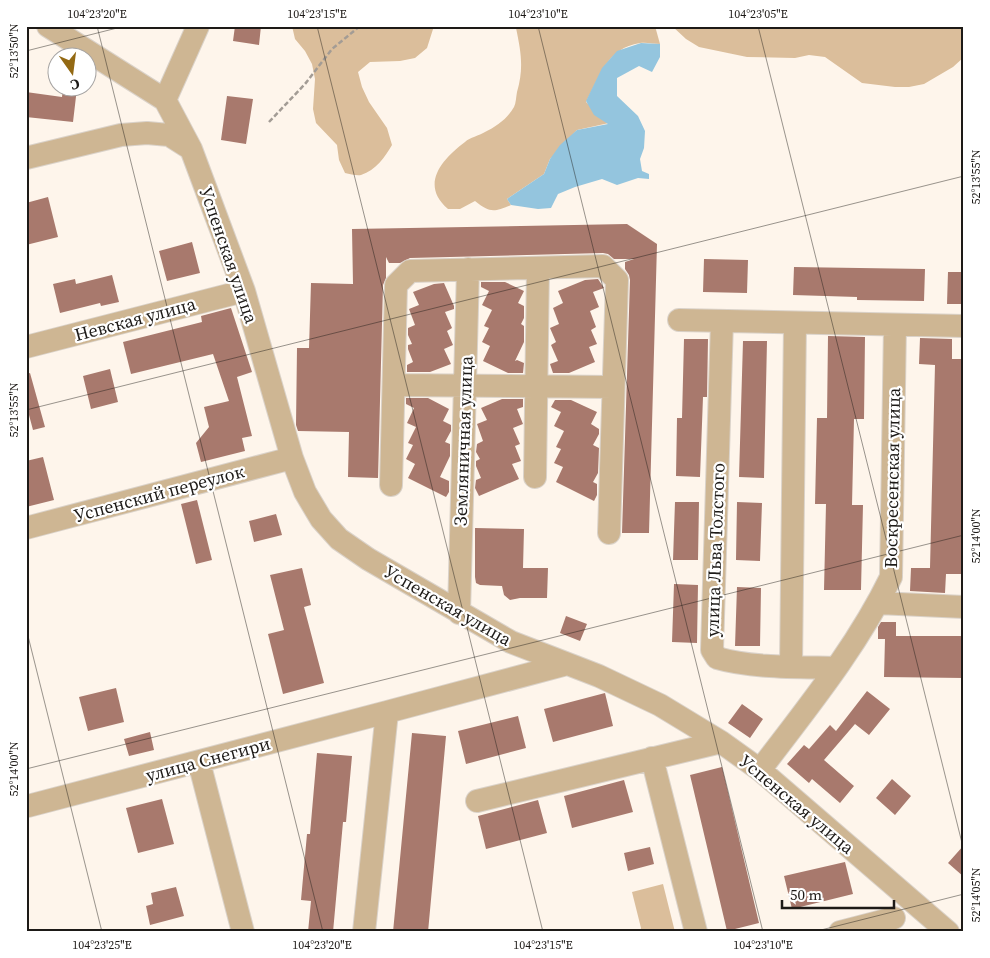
<svg xmlns="http://www.w3.org/2000/svg" width="990" height="958" font-family="'Source Serif 4',serif">
<rect width="100%" height="100%" fill="#fef5eb"/>
<path fill="#dbbe9b" d="M292,26H434L427,48L415,58L400,61L370,62L358,72L362,87L369,102L387,128L392,145C385,157 376,170 361,175C357,176 350,174 345,173L339,160L337,145L316,123L313,109L315,79L312,64L305,51L295,39Z
M517,26H655L660,44C654,44 646,42 640,43C607,48 600,76 586,102L609,123L577,130L550,159L544,174L507,199L511,205C494,212 490,213 475,201L460,209H448C420,185 441,160 465,142C470,137 479,136 485,132C496,127 508,118 514,107C516,103 516,97 517,92C524,68 521,52 516,28Z
M672,26H964V57L953,67L924,84L909,87H895L862,83L825,57L809,55L795,58L747,57L699,47L686,39Z
M663,884L675,932H640L641,928L632,892Z"/>
<path fill="#94c5de" d="M641,43L660,44V57L652,72L639,66L617,78V96L638,116L645,131L644,148L640,159L642,171L649,174V179L638,178L617,185L602,179L575,187L558,194L551,208L538,209L511,205L507,199L544,174L550,159L560,145L577,130L608,124L594,115L586,101L602,68L617,51Z"/>
<path fill="#a8796d" d="M235,26H261L259,45L233,41Z
M63,88H77L73,122L26,117V92L62,97Z
M227,96L253,99L246,144L221,140Z
M48,197L58,237L26,245V203Z
M627,224L657,244L649,533H622L630,280L629,275L625,269V262L634,259H614L608,254L603,253L410,258L400,263H389L386,257V278L383,285L378,478L348,477L349,432L298,431L296,425L297,348H309L311,283L353,284L352,229Z
M192,242L200,273L167,281L159,251Z
M704,259L748,260L747,293L703,292Z
M794,267L925,269L924,301L857,300V297L793,295Z
M948,272H964V304H947Z
M112,275L119,302L101,306L100,303L60,313L53,284L75,279L76,284Z
M598,279L604,288L593,292L599,307L590,311L596,327L591,330L597,344L589,347L595,362L569,373H553L550,364L558,361L551,345L556,342L550,328L559,324L553,308L563,303L558,291L585,280Z
M481,282H505L524,291L518,303L524,306V318L521,324L524,326V342L515,361L517,360L524,363L523,373H508L483,361L490,346L482,342L489,328L484,326L492,310L482,305L489,291L481,287Z
M444,283L454,306V309L445,312L452,328L447,331L453,345L444,349L451,364L430,372H407V365L413,362L408,349V345L412,344L408,335V328L415,325L409,309L419,305L413,292L434,284Z
M231,308L252,372L237,377L252,436L242,438L245,451L201,462L196,443L209,427L204,407L229,401L213,354L131,374L123,342L202,322L201,316Z
M828,336L865,337L864,419H854L852,505H863L861,590H824L826,504H815L817,418H827Z
M920,338L952,339V359H964V486L961,574H946L945,593L910,591L911,568H930L935,365L919,364Z
M684,339H708L707,397H703L700,477L676,476L677,418H682Z
M743,341H767L764,478L739,477Z
M110,369L118,402L91,409L83,376Z
M30,373L45,427L33,430L29,415L26,416V374Z
M406,398H428L449,409L443,421L451,425V431L445,442L450,444V456L440,477L449,481V492L446,497L408,478L415,464L406,459L413,445L408,443L416,427L407,423L414,408L406,404Z
M502,399H523V407L517,409L523,424L513,428L520,444L515,446L521,461L512,464L519,479L479,496L475,488L476,480L481,478L476,466V461L480,459L476,452L477,444L483,441L477,424L487,420L481,408Z
M555,400H571L597,412L591,424L599,429V434L593,445L599,448L598,473L593,482L597,484V495L594,501L556,482L563,467L554,463L561,449L556,447L564,431L554,426L561,412L551,407Z
M43,457L54,500L26,507V461Z
M197,500L212,560L196,564L181,504Z
M675,502H699L698,560H673Z
M737,502L762,503L760,561L736,560Z
M276,514L282,535L254,542L249,521Z
M475,528L524,529L523,568H548L547,598H520L510,600L504,595L502,586L480,585L476,583L475,577Z
M302,568L311,605L304,607L324,683L283,694L268,634L284,630L270,575Z
M674,584L698,585L697,643L672,642Z
M737,587L761,588L760,646H735Z
M566,616L587,624L580,641L560,633Z
M881,622H896V636H964V678L884,677L885,639H878V627Z
M116,688L124,722L88,731L79,697Z
M867,691L890,709L869,735L855,724L824,760L854,786L840,803L812,779L809,783L787,764L804,745L809,749L830,725L836,731Z
M605,693L613,726L553,742L544,709Z
M742,704L763,719L750,738L728,723Z
M518,716L526,748L466,764L458,731Z
M150,732L154,750L129,756L124,739Z
M412,733L446,736L440,802L428,932H393Z
M317,753L352,756L346,822H343L333,932H308L311,901L301,900L307,834H310Z
M722,767L759,923L727,931L690,775Z
M892,779L911,796L895,815L876,798Z
M624,780L633,812L572,828L564,796Z
M162,799L174,844L138,853L126,808Z
M538,800L547,833L486,849L478,816Z
M964,845V877L948,863Z
M650,847L654,864L628,871L624,853Z
M845,862L853,894L792,909L784,876Z
M176,887L184,916L150,925L146,906L153,904L151,893Z"/>
<g fill="none" stroke-linecap="round" stroke-linejoin="round">
<defs>
<path id="minor" d="M48,26L165,100L191,149L244,291L292,458L305,492L321,519L339,539L368,559L511,642L599,676L660,705L721,742L760,770L948,932
M165,100L198,26
M26,158L121,135L147,133L169,135L191,149
M679,320L964,326
M722,321L712,650L717,658C751,668 800,667 836,668
M26,347L244,291
M394,385L613,387
M535,477L538,268
M391,485L396,285L410,271L603,266L617,280L609,533
M26,528L292,458
M878,603L964,607
M459,613L468,269
M791,667L795,323
M652,758L696,932
M199,762L243,932
M760,770C807,708 857,647 891,577L895,325
M477,801L721,742
M28,806L387,712
M364,932L387,712L567,664
M840,932L894,918"/>
</defs>
<use href="#minor" stroke="#dad2c9" stroke-width="24"/>
<path stroke="#a39c95" stroke-width="2.5" stroke-dasharray="5 2.5" stroke-linecap="butt" d="M269,122L305,84L332,49L360,26"/>
<use href="#minor" stroke="#ceb693" stroke-width="22"/>
</g>
<path fill="none" stroke="#1d1a17" stroke-width="1" stroke-opacity="0.45" d="M97,26L323,932M317,26L543,932M538,26L763,932M758,26L964,851M26,51L125,26M26,410L964,176M26,628L102,932M26,769L964,535M813,932L964,894"/>
<g text-anchor="middle" dominant-baseline="central" stroke-width="4.5" stroke-linejoin="round" paint-order="stroke">
<g font-size="18" fill="#1d1a17" stroke="#fff">
<text transform="translate(229 255) rotate(71)">Успенская улица</text>
<text transform="translate(135 319) rotate(-15)">Невская улица</text>
<text transform="translate(463 441) rotate(-88)">Земляничная улица</text>
<text transform="translate(892 478) rotate(-89)">Воскресенская улица</text>
<text transform="translate(159 493) rotate(-15)">Успенский переулок</text>
<text transform="translate(715 550) rotate(-88)">улица Льва Толстого</text>
<text transform="translate(448 605) rotate(30)">Успенская улица</text>
<text transform="translate(208 759) rotate(-15)">улица Снегири</text>
<text transform="translate(797 804) rotate(40)">Успенская улица</text>
</g>
</g>
<rect width="990" height="958" fill="none" stroke="#ffffff" stroke-width="55"/>
<g transform="translate(72 72) rotate(166)"><circle r="24" fill="#ffffff" stroke="#a5a3a2"/>
<path d="M0-4L9 19L0 12L-9 19Z" fill="#936913"/>
<text y="-8" font-size="14" font-weight="bold" text-anchor="middle" fill="#1d1a17">С</text>
</g>
<path d="M782 900v8h112v-8" fill="none" stroke="#1d1a17" stroke-width="2.5"/>
<text x="790" y="900" font-size="15" fill="#1d1a17" stroke="#ffffff" stroke-width="4" paint-order="stroke">50 m</text>
<rect x="28" y="28" width="934" height="902" fill="none" stroke="#1d1a17" stroke-width="2"/>
<g font-size="12" text-anchor="middle" fill="#1d1a17">
<text x="97" y="18">104°23'20"E</text>
<text x="317" y="18">104°23'15"E</text>
<text x="538" y="18">104°23'10"E</text>
<text x="758" y="18">104°23'05"E</text>
<text transform="translate(14 51) rotate(-90)" y="4">52°13'50"N</text>
<text transform="translate(976 177) rotate(-90)" y="4">52°13'55"N</text>
<text transform="translate(14 410) rotate(-90)" y="4">52°13'55"N</text>
<text transform="translate(976 536) rotate(-90)" y="4">52°14'00"N</text>
<text transform="translate(14 769) rotate(-90)" y="4">52°14'00"N</text>
<text transform="translate(976 895) rotate(-90)" y="4">52°14'05"N</text>
<text x="102" y="949">104°23'25"E</text>
<text x="322" y="949">104°23'20"E</text>
<text x="543" y="949">104°23'15"E</text>
<text x="763" y="949">104°23'10"E</text>
</g>
</svg>
